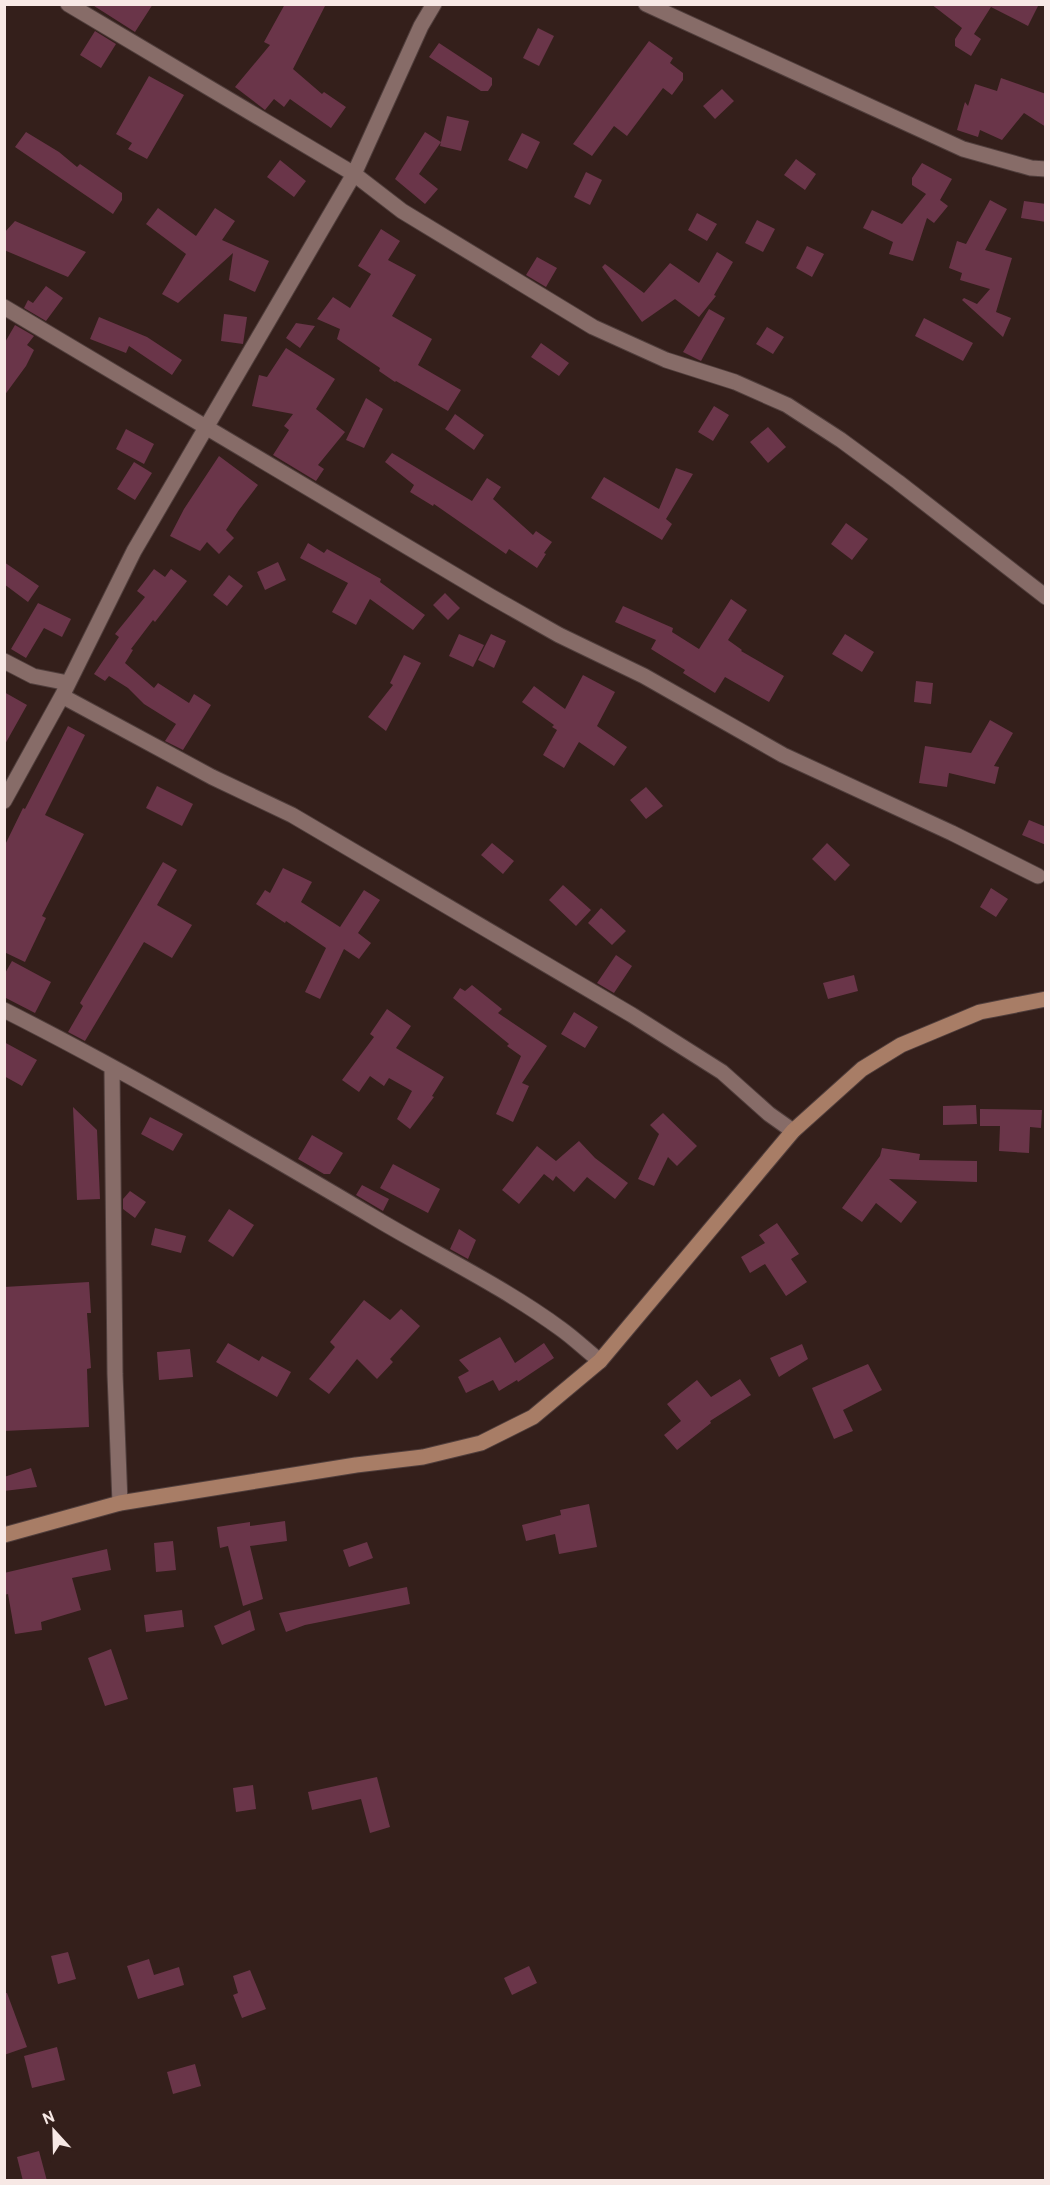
<svg xmlns="http://www.w3.org/2000/svg" width="1050" height="2185" font-family="Overpass,sans-serif">
<rect width="100%" height="100%" fill="#341f1b"/>
<path fill="#6a3549" d="M91,4H153L135,32Z
M285,4H326L293,69L322,94L324,92L346,107L331,128L290,99L284,107L274,99L265,110L235,87L270,45L264,42Z
M931,4H1039L1028,26L991,7L974,34L981,39L971,56L955,46V39L962,28Z
M538,28L554,36L539,66L523,58Z
M95,31L116,44L101,68L80,55Z
M649,41L673,58L670,63L683,73V80L672,95L663,88L627,136L614,126L592,156L573,144Z
M439,43L492,78V85L488,91H481L429,57Z
M149,76L184,95L147,159L128,149L132,143L116,134Z
M1001,78L1046,94V127L1024,113L1002,140L980,130L978,137L957,130L965,102L968,106L975,84L997,91Z
M722,89L734,101L715,119L703,106Z
M447,116L469,121L461,151L440,146Z
M26,132L59,152L77,167L80,164L122,193V200L113,214L15,147Z
M425,132L441,142L419,174L438,189L425,204L395,179Z
M522,133L540,142L527,169L508,160Z
M796,159L816,174L805,190L784,175Z
M280,160L306,181L294,197L267,177Z
M922,163L952,179L940,200L948,206L934,223L927,218L913,261L889,254L893,242L863,228L872,210L902,224L926,194L912,185V178Z
M586,172L602,180L590,205L574,197Z
M990,200L1007,209L985,250L1012,258L996,312L1011,318L1003,337L962,300L964,298L977,304L990,289L960,280L962,273L949,268L957,241L966,244Z
M1024,201L1046,204V222L1021,218Z
M158,208L196,236L215,208L235,221L222,240L269,261L255,292L229,280L233,253L178,303L162,294L186,254L146,224Z
M697,213L717,224L707,241L688,230Z
M757,220L775,229L763,252L745,243Z
M15,221L86,252L68,277L4,250V233Z
M381,229L400,241L388,260L416,275L392,316L432,339L418,365L461,390L448,411L396,381L395,382L379,371L380,368L337,339L340,329L317,319L333,297L350,308L371,274L358,266Z
M807,246L824,254L812,277L796,268Z
M717,252L733,262L714,295L716,296L699,317L675,299L642,322L602,267L605,264L644,293L670,263L699,283Z
M537,257L557,268L546,287L526,275Z
M46,286L63,298L46,321L24,308L28,300L33,303Z
M709,309L725,318L701,361L683,352Z
M224,314L247,317L243,344L221,341Z
M99,317L147,337L182,360L172,375L129,346L126,353L90,339Z
M924,318L973,343L963,361L915,336Z
M296,323L315,326L300,348L286,338Z
M15,325L34,336L27,345L34,350L26,366L4,396V344Z
M767,327L784,337L773,354L756,344Z
M541,343L569,363L559,376L531,357Z
M286,348L335,379L316,409L345,432L318,465L324,469L316,481L273,455L289,430L284,426L293,414L252,406L259,375L267,377Z
M366,398L383,409L364,448L346,440Z
M714,406L729,415L713,441L698,432Z
M455,414L484,435L474,450L445,429Z
M768,427L786,447L768,463L750,442Z
M126,429L154,444L144,464L116,449Z
M392,453L472,501L487,478L501,487L493,499L533,535L536,531L552,542L544,553L546,554L537,568L509,549L506,554L434,504L433,506L410,492L414,485L385,462Z
M219,456L258,485L239,510L226,530L234,538L219,554L207,542L200,551L170,536L184,509Z
M134,462L152,473L135,500L117,489Z
M676,468L693,474L666,519L672,524L662,540L591,498L604,477L659,509Z
M846,523L868,539L852,560L831,544Z
M308,543L324,553L327,549L381,579L380,582L425,615L413,630L370,599L356,625L332,612L348,583L300,558Z
M4,562L39,586L28,602L4,584Z
M278,562L286,580L265,590L257,572Z
M154,569L165,577L171,569L187,581L155,622L153,620L131,649L133,650L125,663L154,688L158,683L189,703L194,694L211,705L183,750L165,741L176,724L144,704L128,688L109,676L105,681L94,674L119,637L115,634L145,597L137,591Z
M229,575L243,586L227,606L213,595Z
M445,593L460,608L448,620L433,605Z
M731,599L747,610L728,640L742,650L741,651L784,676L769,702L725,677L715,693L683,673L685,670L651,649L656,640L615,622L623,606L673,628L672,632L699,649Z
M38,603L71,619L62,637L44,628L26,658L11,649Z
M459,634L484,645L473,667L449,656Z
M491,634L506,641L494,668L478,660Z
M845,634L874,652L862,672L832,654Z
M404,655L421,663L386,731L368,717L393,685L390,683Z
M583,675L615,692L597,726L627,747L614,766L579,742L564,768L543,755L557,730L552,727L554,725L522,702L534,686L565,709Z
M916,681L933,683L931,704L914,702Z
M4,692L27,705L4,746Z
M990,720L1013,733L994,766L999,767L995,784L949,773L947,787L919,783L925,746L971,753Z
M68,726L85,735L45,815L84,834L42,916L46,918L25,962L4,952V847L23,808L25,809Z
M157,786L193,804L182,826L146,808Z
M646,787L663,806L646,819L630,800Z
M1029,820L1046,827V845L1022,835Z
M492,843L514,861L503,874L481,855Z
M827,843L850,865L835,881L812,859Z
M163,862L177,870L157,905L192,925L172,958L144,942L85,1041L68,1032L83,1006L80,1003Z
M283,868L312,882L301,902L340,927L364,890L380,900L358,933L371,943L359,959L344,949L320,999L305,992L326,948L286,921L285,923L256,904L265,890L270,893Z
M563,885L591,910L576,926L549,900Z
M991,888L1008,899L996,917L980,907Z
M601,908L626,931L612,945L588,923Z
M616,955L632,966L614,993L597,983Z
M12,961L51,982L35,1013L4,997V975Z
M854,975L858,991L828,999L823,983Z
M472,985L502,1009L498,1013L547,1046L522,1083L529,1086L513,1122L496,1114L521,1056L507,1046L509,1044L453,998L460,988L465,991Z
M387,1009L411,1026L396,1048L444,1077L432,1096L434,1097L410,1129L397,1119L412,1091L389,1078L384,1086L370,1076L359,1092L342,1080L374,1037L370,1034Z
M574,1012L598,1027L585,1048L561,1034Z
M4,1042L37,1060L22,1086L4,1076Z
M976,1105L977,1124L943,1125V1106Z
M73,1107L97,1130L100,1199L77,1200Z
M980,1109L1042,1110L1041,1128L1030,1127L1029,1153L999,1151L1000,1126H980Z
M663,1113L697,1146L677,1166L668,1157L654,1186L638,1179L659,1134L650,1125Z
M150,1117L183,1134L173,1151L141,1134Z
M312,1135L343,1153L330,1174H324L298,1159Z
M579,1141L595,1158L628,1183L615,1199L587,1177L574,1192L556,1176L553,1181L544,1174L519,1204L502,1190L537,1146L556,1161Z
M882,1148L920,1154L919,1160L977,1161V1182L889,1179L917,1202L901,1223L876,1203L862,1222L842,1208L880,1156Z
M393,1164L440,1189L428,1213L380,1188Z
M362,1185L389,1199L383,1211L356,1195Z
M130,1191L146,1202L135,1218L123,1209V1199Z
M229,1209L254,1225L233,1257L208,1241Z
M777,1223L799,1254L791,1259L807,1282L786,1296L765,1264L750,1273L741,1257L765,1243L759,1235Z
M155,1228L186,1236L181,1253L151,1245Z
M459,1229L476,1240L468,1259L450,1249Z
M89,1282L91,1313H87L91,1368L87,1369L89,1427L4,1431V1287Z
M364,1300L390,1320L401,1309L420,1326L390,1359L393,1362L377,1379L357,1359L329,1394L309,1379L335,1347L330,1342Z
M500,1337L515,1363L544,1343L554,1358L518,1382L517,1380L499,1391L493,1380L466,1393L458,1377L469,1371L459,1360Z
M228,1343L259,1361L262,1356L291,1372L277,1397L216,1362Z
M802,1344L808,1359L779,1377L770,1358Z
M190,1349L193,1377L159,1380L157,1352Z
M868,1364L882,1390L843,1410L853,1431L834,1439L812,1388Z
M740,1379L751,1395L710,1421L711,1423L677,1450L664,1435L681,1421L667,1404L697,1380L711,1397Z
M31,1468L37,1487L4,1491V1477Z
M589,1504L597,1547L559,1554L555,1534L526,1541L522,1525L561,1515L560,1510Z
M285,1521L287,1541L250,1546L263,1599L243,1606L228,1546L220,1548L217,1527L250,1522V1526Z
M173,1541L176,1570L156,1572L154,1543Z
M367,1542L373,1558L349,1567L343,1550Z
M107,1549L111,1570L72,1578L81,1610L41,1622L42,1630L15,1634L8,1594L4,1595V1573Z
M407,1587L410,1604L305,1625L286,1632L279,1613Z
M182,1610L184,1627L146,1632L144,1615Z
M250,1610L255,1630L222,1645L214,1626Z
M111,1649L128,1699L105,1706L88,1658Z
M377,1777L390,1827L370,1833L361,1799L312,1810L308,1792Z
M253,1785L256,1809L236,1812L233,1788Z
M68,1952L76,1979L58,1984L51,1956Z
M149,1959L154,1975L179,1967L184,1985L138,1999L127,1966Z
M529,1966L537,1983L512,1995L504,1978Z
M250,1970L266,2009L242,2018L233,1995L238,1993L233,1976Z
M4,1993H7L27,2047L4,2055Z
M57,2047L65,2080L32,2088L24,2056Z
M195,2064L201,2086L173,2094L167,2072Z
M39,2151L47,2181H23L17,2157Z"/>
<g fill="none" stroke-linecap="round" stroke-linejoin="round">
<defs>
<path id="street" d="M68,4L354,174L402,211L593,327L666,360L735,382L787,405L841,440L898,482L1046,597
M646,4L963,149L1031,168L1046,169
M4,307L490,596L559,635L644,676L783,755L952,833L1038,876
M4,661L33,676L68,683
M62,696L212,777L292,815L632,1015L722,1072L769,1114L793,1131
M4,801L62,696L134,551L354,174L421,26L434,4
M4,1010C129,1073 249,1144 370,1215C433,1253 501,1285 561,1329C575,1339 587,1351 600,1361
M112,1069L115,1374L120,1503"/>
<path id="secondary" d="M4,1535L120,1503L356,1465L423,1457L481,1443L533,1417L600,1361L793,1131L862,1069L901,1045L980,1012L1046,999"/>
</defs>
<use href="#street" stroke="#503e3c" stroke-width="17"/>
<use href="#secondary" stroke="#503e3c" stroke-width="17"/>
<use href="#street" stroke="#876c68" stroke-width="15"/>
<use href="#secondary" stroke="#a87d66" stroke-width="15"/>
</g>
<rect width="1050" height="2185" fill="none" stroke="#f7e8e5" stroke-width="12"/>
<g transform="translate(54 2131) rotate(338)" stroke="#341f1b" stroke-width="4.5" paint-order="stroke">
<path d="M0-4.5L10 22L0 15L-10 22Z" fill="#f7e8e5"/>
<text y="-9" font-size="16" font-weight="bold" text-anchor="middle" fill="#f7e8e5">N</text>
</g>
</svg>
